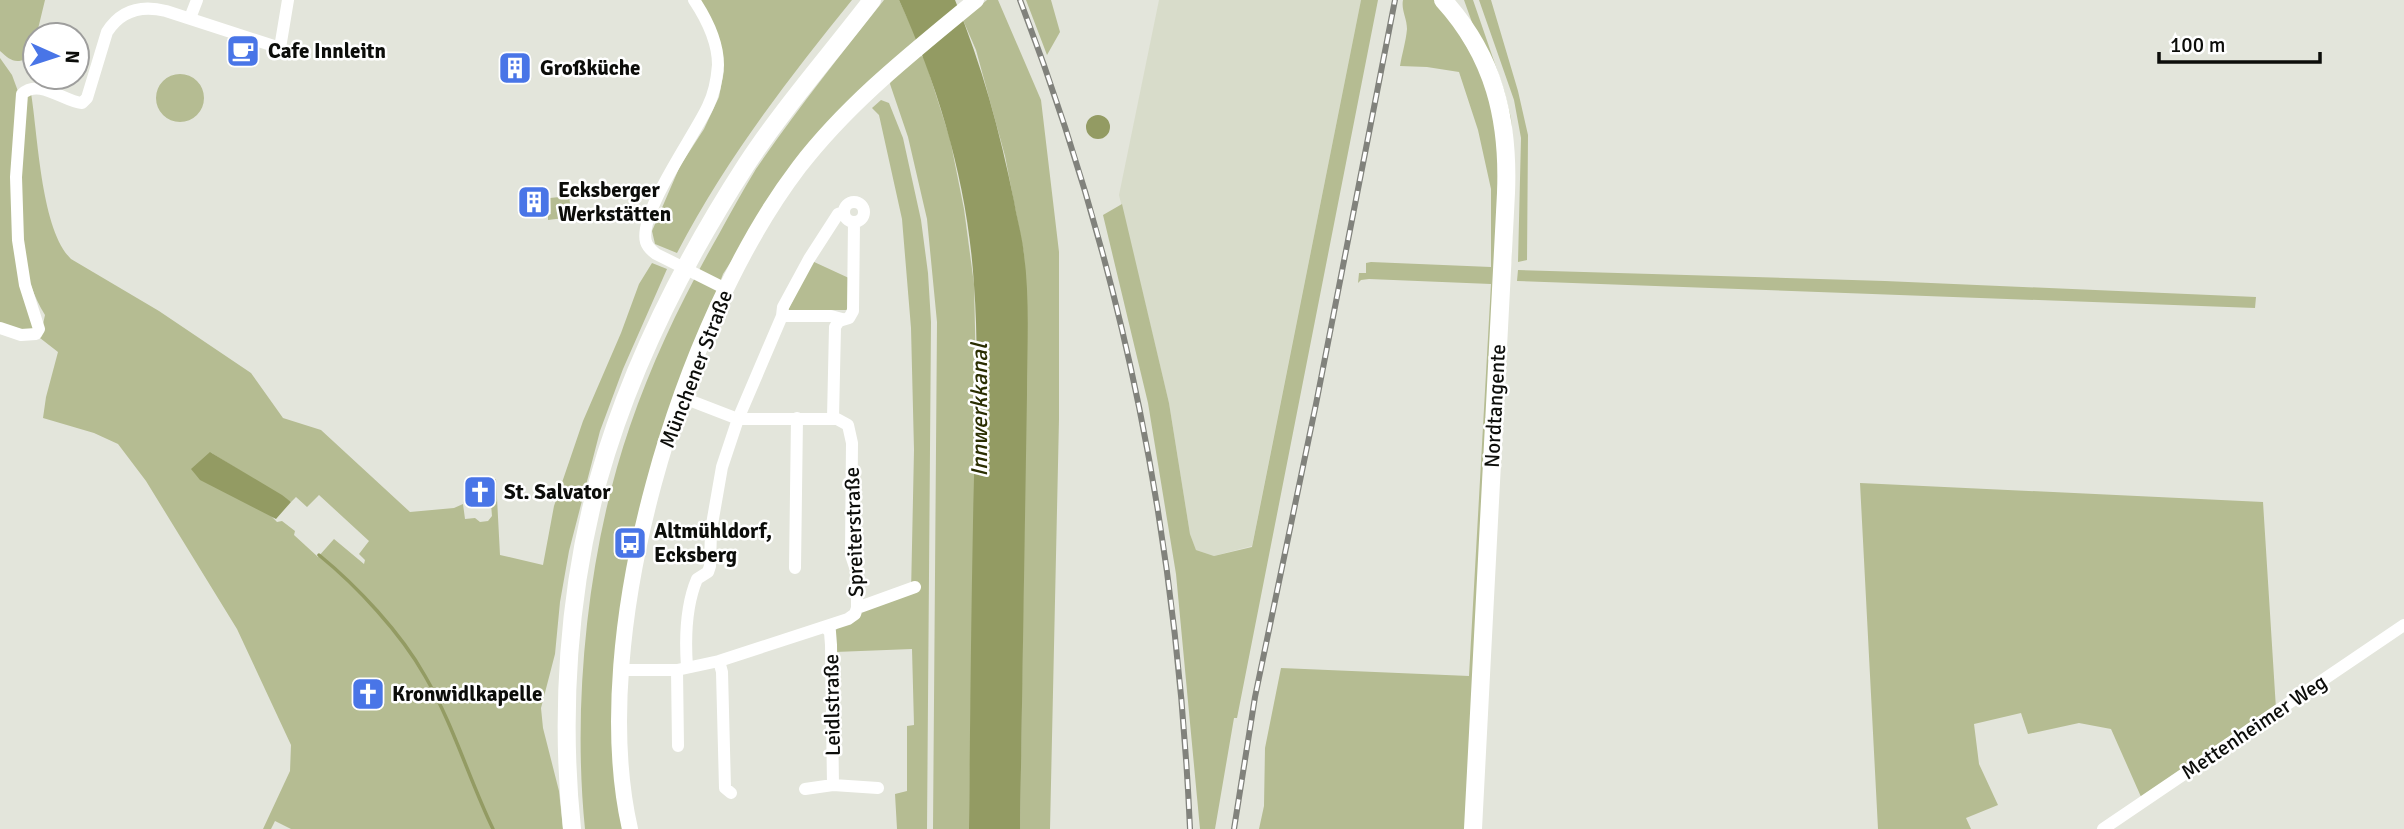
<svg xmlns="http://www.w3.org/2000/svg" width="2404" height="829" font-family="Signika,sans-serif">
<rect width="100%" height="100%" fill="#e3e5db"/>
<path fill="#d8dcca" d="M1159,0H1361L1252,546L1214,556L1196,550L1190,534L1169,403L1119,195Z"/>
<path fill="#b5bc92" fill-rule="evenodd" d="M0,0H45L38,29L26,59C14,64 9,59 0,51Z
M700,0H852C787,80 725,161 677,253L655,244L652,231L680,166L704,129L719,97L724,71L721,47Z
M884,0H899L918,41L753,228L723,274L702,330L660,444L613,740L619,813L623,829H585C572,702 588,547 630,426C653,359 684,295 719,234C731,212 743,190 756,169C796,111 840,55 884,0Z
M987,0H998L1041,100L1059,252V419L1050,829H1020L1027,324L1024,254L1005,156L976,50L963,20Z
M1026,0H1051L1060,32L1047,55Z
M1361,0H1378L1237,718H1234L1215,829H1200L1176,574L1148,403L1103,215L1122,204L1169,403L1190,534L1196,550L1214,556L1252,547Z
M1403,0H1434L1449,17L1483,74L1500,141L1468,829H1259L1264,806L1265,748L1281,668L1469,676L1491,284L1369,279L1361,280L1358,283L1359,273H1366V263L1371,262L1491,267V189L1478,130L1459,72L1427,67L1400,66C1402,54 1406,41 1407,29C1407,18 1401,10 1403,0Z
M1464,0H1473L1504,90L1511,118L1515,171L1511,263V196L1474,28Z
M1479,0H1491L1518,91L1528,135L1527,260L1518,262L1521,138L1514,100Z
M918,55L924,57L950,139L964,209L974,284L976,373L969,829H933L937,322L927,219L908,137L890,84L891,78Z
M0,58L12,75L19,94L13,177L34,329L29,331L0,324Z
M156 98a24 24 0 1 1 48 0a24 24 0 1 1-48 0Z
M31,93C38,135 41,230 71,259L159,311L251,373L283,418L321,430L410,512L454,508L463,504L465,519L475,518L480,522L488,521L492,516L491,504H493L490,481L496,479L500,555L543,565L554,506L583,421L621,333L639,284L652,263L667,269L623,369L600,431L569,551L560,602L555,654L541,708L543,728L559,791L563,829H291L275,821L271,829H263L290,771L291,745L237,629L146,481L118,444L94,433L43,418L46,397L58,352L40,338L45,315C7,254 20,166 24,97ZM210,452L291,502L296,497L307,507L319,495L369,541L359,554L365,560L364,564L334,539L318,557L294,535L295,531L282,521L277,522Z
M881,100L889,103L903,138L921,220L928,273L931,322L927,829H897L895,794L907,791V726L914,725L912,649L835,652C835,645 834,636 836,630C843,613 894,600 911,594L914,450L911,328L902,219L879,115L872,108Z
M569,196L572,217L548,220V215L551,214L550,198Z
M812,261L851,279L848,309L846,310H788Z
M1518,270L1885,281L2256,297L2255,308L1517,281Z
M1860,483L2263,502L2276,709L2142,799L2111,729L2079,723L2028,734L2021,713L1974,724L1979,764L1998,805L1966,818L1971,829H1878Z"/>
<path fill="#939b63" d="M899,0H955C982,65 1000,132 1014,201C1017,219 1022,236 1024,254C1030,300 1027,348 1027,394L1020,829H969C970,727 971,625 973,522C974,444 980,363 974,285C968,186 940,90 899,0Z
M1086 127a12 12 0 1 1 24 0a12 12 0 1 1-24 0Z
M210,452L282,495L291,502L276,519L200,480L191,469Z"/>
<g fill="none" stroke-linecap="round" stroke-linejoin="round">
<path stroke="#939b63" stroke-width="3.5" d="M319,555C357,586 401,633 425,676C453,724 469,779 493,829"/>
<path stroke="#fff" stroke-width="12" d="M694,0C706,18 718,42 718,65C717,78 714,94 708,106C695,135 638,213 646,242C648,248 652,251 656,254L726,289
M190,18L197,0
M844 212a10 10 0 1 1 20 0a10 10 0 1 1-20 0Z
M782,316L783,307L809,259L838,214L844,212
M0,328L21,335L36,334L39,329L25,285L18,240L16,177L22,94C39,78 63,101 82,103L87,98L107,32C121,10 142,5 166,11L280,48L288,0
M681,397L738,419H837L848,425L852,443L851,555L857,573V608
M833,418L835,327L839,321L849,318L853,311L854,222
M795,568L797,418
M825,627L830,632L831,645L833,785
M719,661L722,672L725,788L731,793
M687,667C685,639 686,605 697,579L708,572L710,566L711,530L722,467L738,419L782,316H831L842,319
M621,670H677L719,661L848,619L855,614L857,608L915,587
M677,670L678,746
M805,789L833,785L878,788
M2103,829L2404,625"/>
<path stroke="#fff" stroke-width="16" d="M630,829C586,636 681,322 799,167C849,102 913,52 976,0"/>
<path stroke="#fff" stroke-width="18" d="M1443,0C1494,56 1509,119 1506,193L1473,829
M572,829C560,714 568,593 598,481C629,370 684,261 746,165C784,107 830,55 872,0"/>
<defs>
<path id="rail" d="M1020,0C1124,272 1177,538 1190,829
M1234,829L1255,697L1316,404L1395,0"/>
</defs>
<use href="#rail" stroke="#81827c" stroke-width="6"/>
<use href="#rail" stroke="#fff" stroke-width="3.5" stroke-dasharray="10" stroke-linecap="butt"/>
</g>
<defs>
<symbol id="cafe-square" viewBox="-11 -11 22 22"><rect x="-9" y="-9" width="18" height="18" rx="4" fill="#4975e7" stroke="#fff"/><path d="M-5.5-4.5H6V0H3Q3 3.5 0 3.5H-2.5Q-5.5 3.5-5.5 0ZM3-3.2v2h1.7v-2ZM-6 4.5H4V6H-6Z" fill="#fff"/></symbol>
<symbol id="building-square" viewBox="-11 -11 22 22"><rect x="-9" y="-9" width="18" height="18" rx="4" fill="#4975e7" stroke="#fff"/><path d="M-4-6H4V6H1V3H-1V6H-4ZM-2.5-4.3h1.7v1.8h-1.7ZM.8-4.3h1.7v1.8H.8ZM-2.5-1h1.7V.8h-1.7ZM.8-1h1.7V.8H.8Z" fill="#fff"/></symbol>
<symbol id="church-square" viewBox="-11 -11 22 22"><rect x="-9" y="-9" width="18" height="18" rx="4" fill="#4975e7" stroke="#fff"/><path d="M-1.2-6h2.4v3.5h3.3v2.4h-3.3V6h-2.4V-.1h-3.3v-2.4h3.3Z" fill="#fff"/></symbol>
<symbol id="bus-square" viewBox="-11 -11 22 22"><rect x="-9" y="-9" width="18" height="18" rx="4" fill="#4975e7" stroke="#fff"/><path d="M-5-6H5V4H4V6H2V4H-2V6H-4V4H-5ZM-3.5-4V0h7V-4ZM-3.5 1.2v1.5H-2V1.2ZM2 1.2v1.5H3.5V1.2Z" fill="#fff"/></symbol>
</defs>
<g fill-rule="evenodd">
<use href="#cafe-square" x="224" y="32" width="38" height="38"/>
<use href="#building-square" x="496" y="49" width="38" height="38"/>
<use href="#building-square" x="515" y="183" width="38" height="38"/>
<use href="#church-square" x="461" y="473" width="38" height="38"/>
<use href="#bus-square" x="611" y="524" width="38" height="38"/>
<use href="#church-square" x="349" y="675" width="38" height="38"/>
</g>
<g text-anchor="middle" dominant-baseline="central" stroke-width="5" stroke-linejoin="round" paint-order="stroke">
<g font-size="21" font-weight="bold" fill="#0c0d0a" stroke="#fff" text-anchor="start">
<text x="268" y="51">Cafe Innleitn</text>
<text x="540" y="68">Großküche</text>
<text x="558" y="190">Ecksberger<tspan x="558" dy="24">Werkstätten</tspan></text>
<text x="504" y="492">St. Salvator</text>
<text x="654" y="531">Altmühldorf,<tspan x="654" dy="24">Ecksberg</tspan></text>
<text x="392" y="694">Kronwidlkapelle</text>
</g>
<g font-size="21" fill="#0c0d0a" stroke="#fff">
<text transform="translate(696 369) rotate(-69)">Münchener Straße</text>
<text transform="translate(1495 406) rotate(-87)">Nordtangente</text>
<text transform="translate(854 532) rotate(-92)">Spreiterstraße</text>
<text transform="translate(832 705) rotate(-91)">Leidlstraße</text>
<text transform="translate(2254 727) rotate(-34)">Mettenheimer Weg</text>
</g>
<g font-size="23" font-style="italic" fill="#2a2e01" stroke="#fff">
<text transform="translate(979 410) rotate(-90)">Innwerkkanal</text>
</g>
</g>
<g transform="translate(56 56) rotate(93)"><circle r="33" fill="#ffffff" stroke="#9e9e9d" stroke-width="2"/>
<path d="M0-5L12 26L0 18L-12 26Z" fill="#4975e7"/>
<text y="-10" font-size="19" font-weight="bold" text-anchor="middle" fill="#0c0d0a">N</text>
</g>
<path d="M2159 52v10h161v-10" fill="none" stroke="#0c0d0a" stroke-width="3.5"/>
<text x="2170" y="52" font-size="21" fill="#0c0d0a" stroke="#ffffff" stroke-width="5" paint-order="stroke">100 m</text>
</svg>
